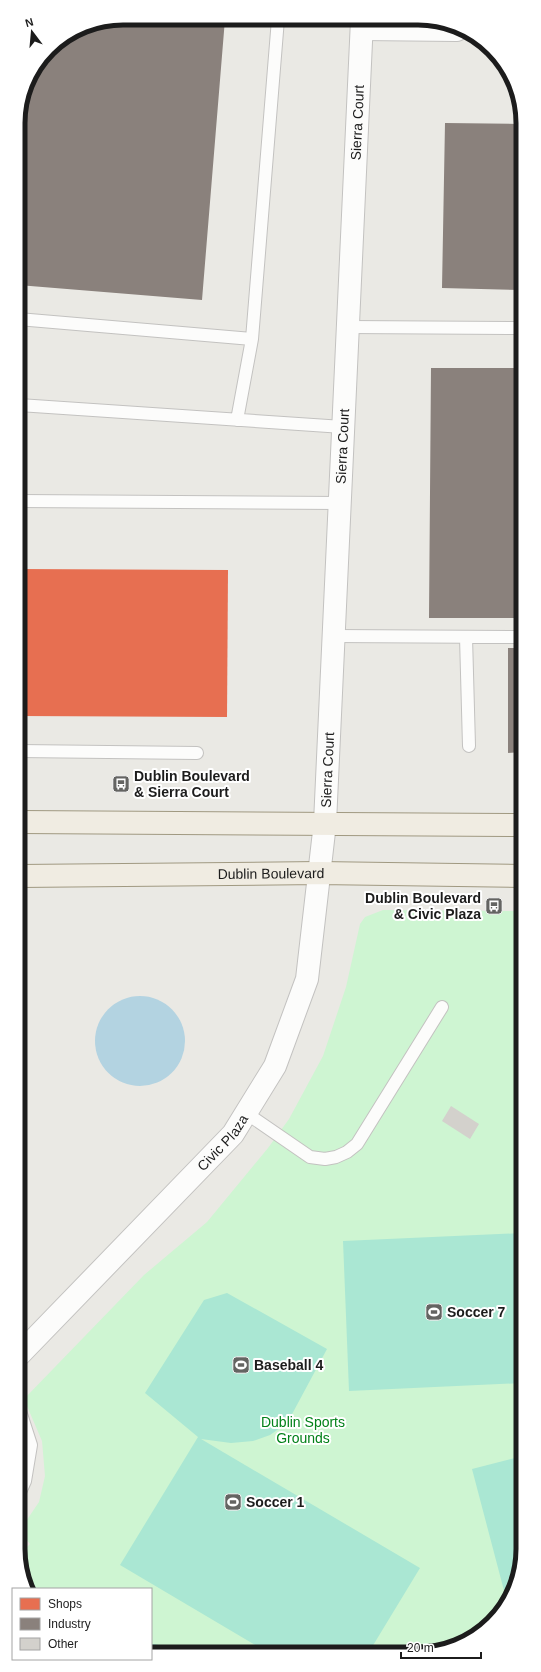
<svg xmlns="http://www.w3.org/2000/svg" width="541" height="1672" font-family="Helvetica,sans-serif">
<rect width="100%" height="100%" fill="#eae9e4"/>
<path fill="#cef5d2" d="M383,910L522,911L523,1555L515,1589L497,1618L470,1640L438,1652H151V1589H31L20,1569V1554L30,1544L20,1532V1530L39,1502L45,1476L42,1441L24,1399L144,1275L207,1222L268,1148L289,1119L323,1056L346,987L360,924L365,917Z"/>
<path fill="#aae7d3" d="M522,1233L523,1383L349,1391L343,1241Z
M227,1293L327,1349L291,1416L283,1426L270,1435L253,1441L231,1443L201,1439L420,1568L369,1652H267L120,1565L198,1437L145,1393L204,1300Z
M523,1456V1555L515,1589L507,1602L472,1469Z
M151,1644H155L184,1652H151Z"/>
<path fill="#b3d3e1" d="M95 1041a45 45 0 1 1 90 0a45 45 0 1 1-90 0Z"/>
<path fill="#e76f51" d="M19,569L228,570L227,717L19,716Z"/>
<path fill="#8a817c" d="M123,18L225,19L202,300L18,285V116L29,76L54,44L83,26Z
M445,123L521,124V290L442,288Z
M431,368H521L522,618H429Z
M508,648H522V752L508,753Z"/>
<path fill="#d3d1cc" d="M451,1106L479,1124L470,1139L442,1121Z"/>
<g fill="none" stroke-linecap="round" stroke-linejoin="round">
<defs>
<path id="lane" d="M18,319L252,339L278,19
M348,327L521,328
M19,405L343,427
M237,420L252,339
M19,501L340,503
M334,636L522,637
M466,637L469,746
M19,751L197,753
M246,1113L310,1157L325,1159L336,1157L347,1152L357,1144L442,1007
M20,1411L31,1445L25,1481L20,1492"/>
<g id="street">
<path d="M362,29L457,30"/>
<path id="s1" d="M20,1354L233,1134L275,1066L307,979L325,823L362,20"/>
</g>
<g id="primary">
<path d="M19,822L522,825"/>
<path id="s2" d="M19,876L319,873L522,876"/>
</g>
</defs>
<use href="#lane" stroke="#c3c2c0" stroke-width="14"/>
<use href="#street" stroke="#c3c2c0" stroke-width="24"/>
<use href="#primary" stroke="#a09981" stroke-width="24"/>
<use href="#lane" stroke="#fcfcfb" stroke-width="12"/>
<use href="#street" stroke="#fcfcfb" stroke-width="22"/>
<use href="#primary" stroke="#f0ece2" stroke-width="22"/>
</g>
<defs>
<symbol id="bus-square" viewBox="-11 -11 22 22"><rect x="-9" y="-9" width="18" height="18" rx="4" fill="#646462" stroke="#fff"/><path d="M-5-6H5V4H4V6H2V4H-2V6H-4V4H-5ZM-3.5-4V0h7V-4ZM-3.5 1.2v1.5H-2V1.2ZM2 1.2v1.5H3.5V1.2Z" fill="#fff"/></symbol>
<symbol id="stadium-square" viewBox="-11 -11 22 22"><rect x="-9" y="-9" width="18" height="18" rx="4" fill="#646462" stroke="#fff"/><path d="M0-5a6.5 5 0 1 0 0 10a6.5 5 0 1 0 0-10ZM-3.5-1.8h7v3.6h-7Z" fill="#fff"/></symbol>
</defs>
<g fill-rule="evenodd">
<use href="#bus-square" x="111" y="774" width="20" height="20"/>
<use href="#bus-square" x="484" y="896" width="20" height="20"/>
<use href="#stadium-square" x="424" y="1302" width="20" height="20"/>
<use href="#stadium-square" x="231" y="1355" width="20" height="20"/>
<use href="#stadium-square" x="223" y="1492" width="20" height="20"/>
</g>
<g text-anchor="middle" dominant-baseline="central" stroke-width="4" stroke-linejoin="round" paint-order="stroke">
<g font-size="14" fill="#1c1c1c" stroke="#fff">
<text stroke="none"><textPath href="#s1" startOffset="1337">Sierra Court</textPath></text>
<text stroke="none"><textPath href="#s1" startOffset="1013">Sierra Court</textPath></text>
<text stroke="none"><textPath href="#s1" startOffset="689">Sierra Court</textPath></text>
<text stroke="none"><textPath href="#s2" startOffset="252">Dublin Boulevard</textPath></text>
<text stroke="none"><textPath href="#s1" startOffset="293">Civic Plaza</textPath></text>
</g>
<g font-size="14" font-weight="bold" fill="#1c1c1c" stroke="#fff" text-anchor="start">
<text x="134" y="776">Dublin Boulevard<tspan x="134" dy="16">&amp; Sierra Court</tspan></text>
<text x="481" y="898" text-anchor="end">Dublin Boulevard<tspan x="481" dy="16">&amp; Civic Plaza</tspan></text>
<text x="447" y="1312">Soccer 7</text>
<text x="254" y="1365">Baseball 4</text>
<text x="246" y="1502">Soccer 1</text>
</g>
<g font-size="14" fill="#028119" stroke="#fff">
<text x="303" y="1422">Dublin Sports<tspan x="303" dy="16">Grounds</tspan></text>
</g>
</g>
<path d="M0 0H541V1672H0ZM123 25H418A98 98 0 0 1 516 123V1549A98 98 0 0 1 418 1647H123A98 98 0 0 1 25 1549V123A98 98 0 0 1 123 25Z" fill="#fff" fill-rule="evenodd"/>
<path fill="none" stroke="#1c1c1c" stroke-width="5" d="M123 25H418A98 98 0 0 1 516 123V1549A98 98 0 0 1 418 1647H123A98 98 0 0 1 25 1549V123A98 98 0 0 1 123 25Z"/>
<rect x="12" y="1588" width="140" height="72" fill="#ffffff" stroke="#a4a4a4"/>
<rect x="20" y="1598" width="20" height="12" fill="#e76f51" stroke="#a4a4a4"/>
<text x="48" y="1608" font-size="12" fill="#1c1c1c">Shops</text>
<rect x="20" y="1618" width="20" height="12" fill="#8a817c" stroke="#a4a4a4"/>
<text x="48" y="1628" font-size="12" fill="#1c1c1c">Industry</text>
<rect x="20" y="1638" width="20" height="12" fill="#d3d1cc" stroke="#a4a4a4"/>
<text x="48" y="1648" font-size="12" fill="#1c1c1c">Other</text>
<g transform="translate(32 32) rotate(344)" stroke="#ffffff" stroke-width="3" paint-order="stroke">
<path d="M0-3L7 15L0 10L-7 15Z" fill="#1c1c1c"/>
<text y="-6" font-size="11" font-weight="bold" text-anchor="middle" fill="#1c1c1c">N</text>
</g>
<path d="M401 1652v6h80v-6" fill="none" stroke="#1c1c1c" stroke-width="2"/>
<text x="407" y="1652" font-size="12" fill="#1c1c1c" stroke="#ffffff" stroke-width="3" paint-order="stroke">20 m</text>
</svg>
